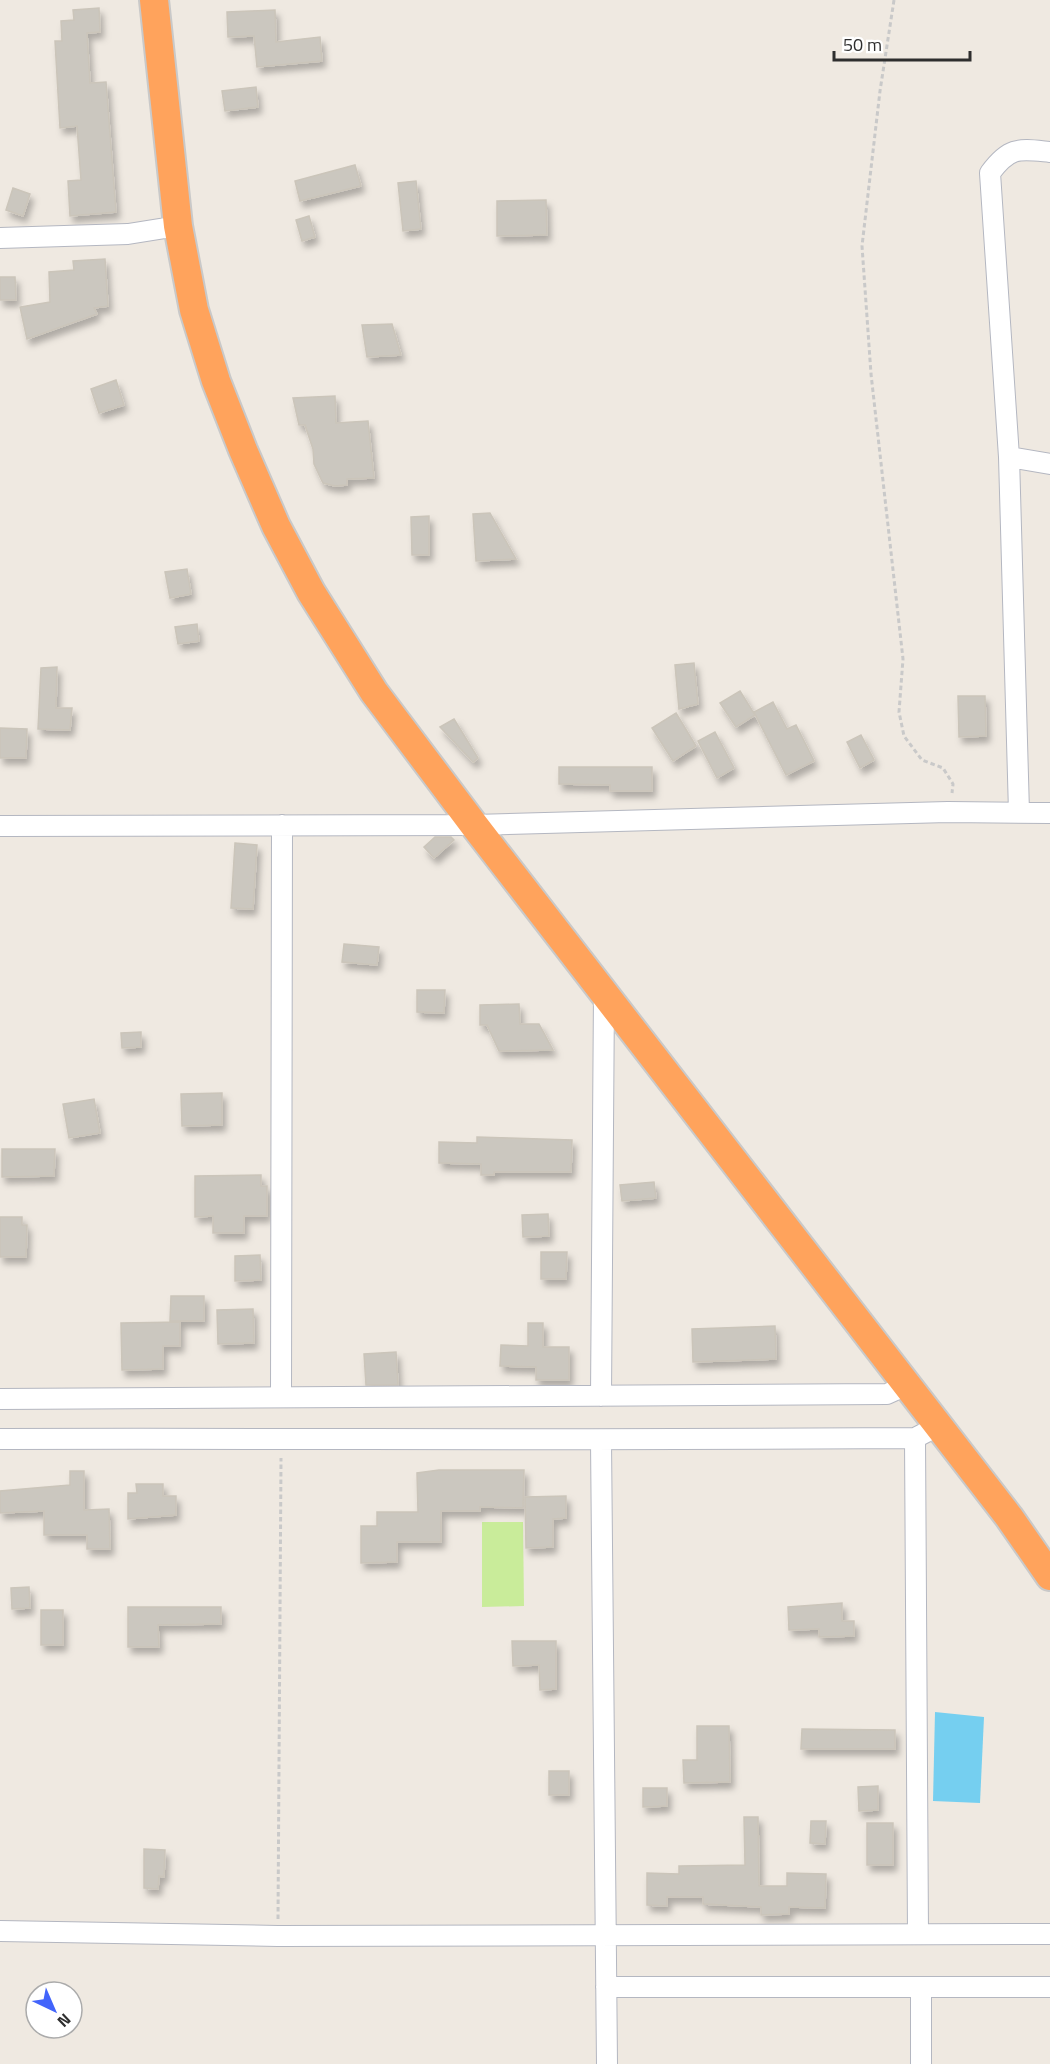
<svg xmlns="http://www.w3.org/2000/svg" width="1050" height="2064" font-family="'Titillium Web',sans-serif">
<defs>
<filter id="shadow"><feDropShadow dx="3.5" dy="6" stdDeviation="3" flood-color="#0004"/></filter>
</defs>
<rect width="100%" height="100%" fill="#efe9e1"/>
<path fill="#c9ec9a" d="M482,1522H523L524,1606L482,1607Z"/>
<path fill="#75cff0" d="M935,1712L984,1717L980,1803L933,1801Z"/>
<path fill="#cbc7bf" stroke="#cbc5ba" stroke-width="1.5" filter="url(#shadow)" d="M99,8L100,32L87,33L90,83L106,82L116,212L70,216L68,181L81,180L77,126L60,128L55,41H62L61,21L74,20L73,10Z
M275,10L276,42L320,37L322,61L257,67L254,36L228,37L227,12Z
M256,87L258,107L225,111L222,91Z
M355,165L361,186L300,201L295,181Z
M416,181L421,229L403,231L398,183Z
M13,188L30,194L23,216L6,210Z
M546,200L547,235L497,236V201Z
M309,216L315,237L302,241L296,220Z
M105,259L108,306L94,308L97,314L27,339L20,307L50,302L49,272L74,270L73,261Z
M0,277H15L16,300H0Z
M392,324L401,355L367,357L362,325Z
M116,380L124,405L99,413L91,389Z
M335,396L336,423L368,421L374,478L347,479V485L335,486L323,483L314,464L313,449L305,425H299L293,398Z
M490,513L516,559L476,561L473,514Z
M429,516V555H412L411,517Z
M187,569L191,594L170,598L165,572Z
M197,624L199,641L178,644L175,627Z
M694,663L698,704L679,709L675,665Z
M57,667L56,708H72L70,730L38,729L41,668Z
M740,691L755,715L736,727L720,703Z
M958,696H985L986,736L959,737Z
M773,702L787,729L796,725L814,761L786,775L754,712Z
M676,713L696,746L673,761L652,728Z
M454,719L478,758L473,762L440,727Z
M0,728L27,729L26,758H0Z
M715,732L734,768L717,778L698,741Z
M861,735L874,760L860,768L847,742Z
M559,767H652V791H610V785L559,784Z
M435,837H451L454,840L434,858L424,847Z
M235,843L257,845L253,909L231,908Z
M344,944L379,947L377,965L342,962Z
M417,990H445L444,1013L417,1012Z
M519,1004L520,1024H539L553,1050L499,1051L487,1025H480V1005Z
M141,1032V1047L122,1048L121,1033Z
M222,1093V1125L182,1126L181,1094Z
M94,1099L100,1133L69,1138L63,1104Z
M477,1137L572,1140L571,1172H494V1175H481V1164L439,1163V1142L477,1143Z
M2,1149H55L54,1176L2,1177Z
M261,1175V1186H267V1216H244V1233H213V1216L195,1217V1176Z
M654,1182L656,1198L622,1201L620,1185Z
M548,1214L549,1236L523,1237L522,1215Z
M0,1217H22V1225H27L26,1257H0Z
M541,1252H567L566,1279H541Z
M260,1255L261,1280L235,1281V1256Z
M171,1296H204V1321H170Z
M253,1309L254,1343L218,1344L217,1310Z
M180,1322V1346H163V1369L122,1370L121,1323Z
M528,1323H543V1347H569V1380H536V1367L500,1366L501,1345L528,1346Z
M775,1326L776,1359L693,1362L692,1329Z
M396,1352L398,1385H366L364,1354Z
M439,1470H524L523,1508L480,1507V1511H441V1542H397V1562L361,1563V1526H377V1512H418L417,1473Z
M70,1471H84V1510L109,1509L110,1549H87V1535H44V1511L0,1513V1491L70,1485Z
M136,1484H163V1496H176V1515L128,1519V1493H137Z
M566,1496V1518L553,1519V1547L526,1548L525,1497Z
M29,1587L30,1608L12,1609L11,1588Z
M842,1603V1621H854V1636L819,1637V1629L789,1630L788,1607Z
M128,1607H221V1624L158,1625L159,1647H128Z
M41,1610H63V1645H41Z
M512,1641H556V1689L540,1690L539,1665L513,1666Z
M697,1726H729L730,1782L684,1783L683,1760H697Z
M802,1729L895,1730V1749H801Z
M549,1771H569V1795H549Z
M878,1786V1810L859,1811L858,1787Z
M643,1788H667V1806L643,1807Z
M744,1817H758L759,1886H787V1873L826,1874L825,1908L789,1907V1914L761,1915V1907L703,1904V1897H667V1906L647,1905V1873L679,1874V1866L745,1865Z
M811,1821H826L825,1844L810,1843Z
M867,1823H893V1865H867Z
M144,1849L165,1850L164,1877L159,1876L158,1889L144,1888Z"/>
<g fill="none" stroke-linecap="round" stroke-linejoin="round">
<defs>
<path id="minor" d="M0,238L128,234L178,226
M1009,457L1050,464
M1019,812L1009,457L990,173C1010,146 1019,149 1050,152
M0,826L474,825L948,812L1050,813
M601,1396L604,993
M281,1397L282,825
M0,1399L887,1394L907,1385
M915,1438L918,1934
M0,1439C305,1438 610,1441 915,1438L938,1426
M601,1441L607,2064
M0,1931L278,1936L1050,1934
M606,1987H1050
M921,1988V2064"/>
<path id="highway" d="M154,0L178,226L194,310L216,381L243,450L276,526L311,592L374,692L474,825L1009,1517L1050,1576"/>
</defs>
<use href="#minor" stroke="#b4b7c1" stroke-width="22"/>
<use href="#highway" stroke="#c9c9c9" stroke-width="32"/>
<path stroke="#c9c9c9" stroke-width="3" stroke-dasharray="4.5 3" stroke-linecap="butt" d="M894,0L880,91L862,246L871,374L903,659L899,712L904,736L922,760L943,768L953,784L952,793
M278,1919L281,1458"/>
<use href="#minor" stroke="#fff" stroke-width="20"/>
<use href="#highway" stroke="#ffa35c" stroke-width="28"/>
</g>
<g transform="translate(54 2010) rotate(136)"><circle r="28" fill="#ffffff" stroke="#ababab" stroke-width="1.5"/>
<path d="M0-4.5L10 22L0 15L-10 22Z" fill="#4264fb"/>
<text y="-9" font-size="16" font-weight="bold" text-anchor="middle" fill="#2e2e2e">N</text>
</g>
<path d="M834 51v9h136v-9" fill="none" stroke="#2e2e2e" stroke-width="3"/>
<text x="843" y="51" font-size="18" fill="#2e2e2e" stroke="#ffffff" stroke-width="4.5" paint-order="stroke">50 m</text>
</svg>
